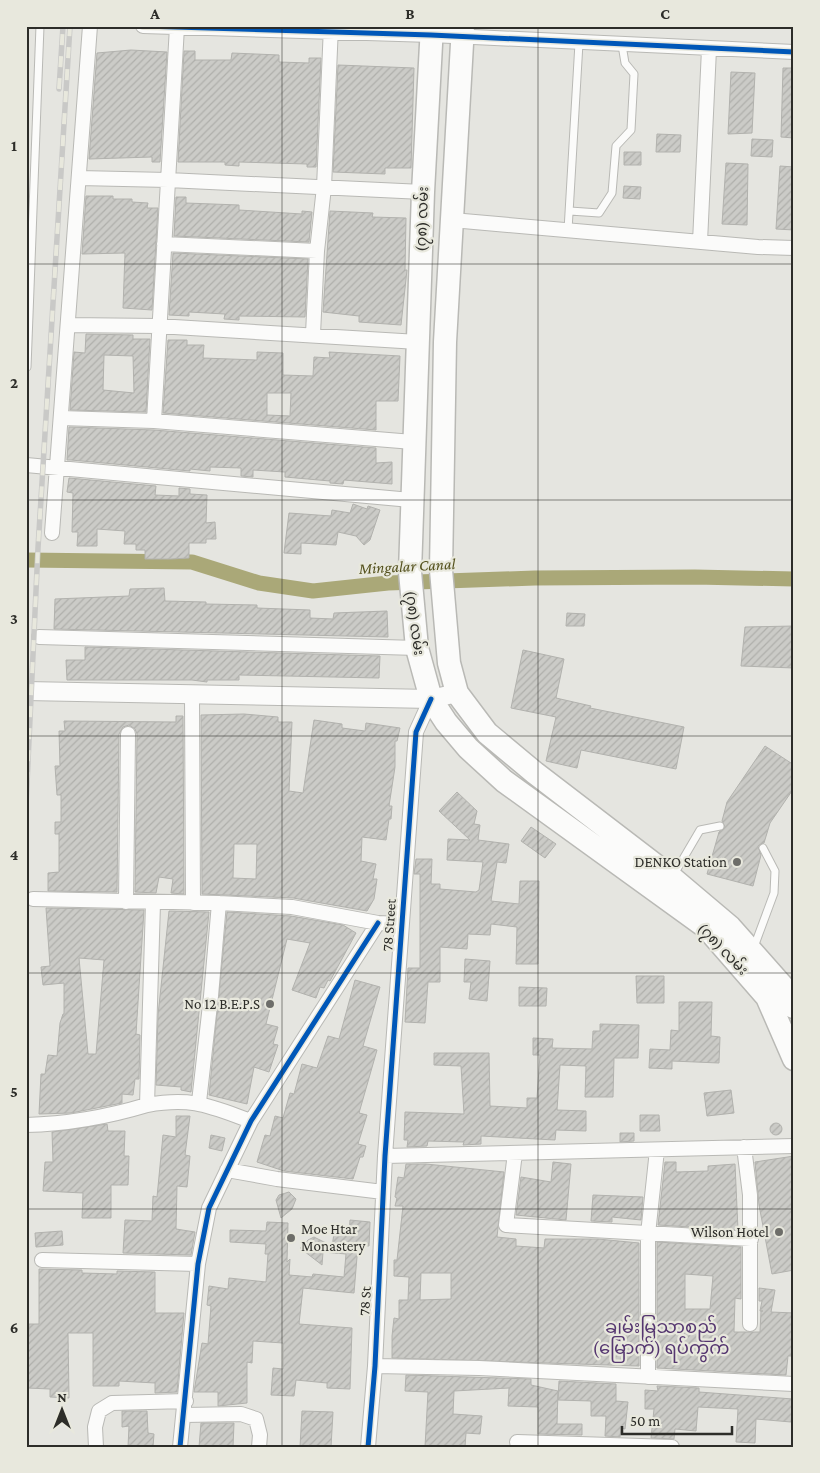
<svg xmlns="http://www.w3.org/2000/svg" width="820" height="1473" font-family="'Crimson Pro','Noto Sans Myanmar',serif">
<defs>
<pattern id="building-hatch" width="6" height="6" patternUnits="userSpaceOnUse" patternTransform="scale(1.25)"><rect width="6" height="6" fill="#cbcbc7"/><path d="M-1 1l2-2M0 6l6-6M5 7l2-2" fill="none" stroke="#afafab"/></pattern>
</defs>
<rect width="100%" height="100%" fill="#e5e5e0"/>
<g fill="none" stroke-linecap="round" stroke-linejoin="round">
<path stroke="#aaa878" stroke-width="15" d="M26,560L192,562L259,583L313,591L388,583L535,578L695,577L794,579"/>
</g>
<path fill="url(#building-hatch)" stroke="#b2b2ae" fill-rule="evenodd" d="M131,50L167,52L160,162H152V157L89,159L97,53Z
M184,51H195V60H231L232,53L279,55V62L309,63V58H321L316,167H307V164L239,162V166L225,165V162H178Z
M338,65L414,68L411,168H385V174L333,172Z
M783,68H794V138L781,137Z
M731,72L755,73L752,133L728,134Z
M657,134L681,135L680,152H656Z
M752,139L773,140L772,157L751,156Z
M624,152H641V165H624Z
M726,163L748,164L747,225L722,224Z
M780,166L794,167V230L776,229Z
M624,186L641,187L640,199L623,198Z
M86,196H113V199H132V202L148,203L147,208H158L152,310L123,308L125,253L82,254Z
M176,197H186V203L239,205V210L302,214V211L312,212L309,242L174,236Z
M330,211L373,213L372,217L406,218L405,270H407L401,325L359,322V316L323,312Z
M173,253L308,259L305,317L239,316V320L224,319L225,314L189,312V316L169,315Z
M86,334L133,335V339H150L146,412L70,410L74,352L85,353ZM104,355L133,356L134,393L103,390Z
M168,340H187V345H204L203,358L257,360V352L283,353V375L313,376L314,357L330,358L329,352L400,356L398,401H376V430L163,413ZM267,393H291L290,416L267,415Z
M69,427L154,430L376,448V463L392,462V484L344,480L343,484L330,483V481L285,477V472L253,470V477L241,476V468L210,467V471L190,469V471L71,460H67Z
M69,478L156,486L155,495L179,496V488L190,489V494L207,495L206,523L215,522L216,539H206V543H189V558L171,559H145V550H136V544H124L125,531L97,529V546H77L78,532H72L73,493L67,492Z
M353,504L367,509L368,506L380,510L370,540L364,545L356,536L338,532L336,545L301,543V554L284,553L289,513L331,516L332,510L350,513Z
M164,588L165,601L206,602V604L257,605V608L310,610V618L333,619L334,613L387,611L388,637L54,629L55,599L129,596L130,589Z
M567,613L585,614L584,626H566Z
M794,626V668L741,666L745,627Z
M85,647L380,656L379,678L239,675V680H207V682L192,680H67L66,660H85Z
M523,650L564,659L556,698L591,706L590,708L684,727L676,769L581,750L577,768L546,761L556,717L511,708Z
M244,714L278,717V722H292L289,791L303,793L314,720L342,724V728L365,731L366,723L400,728L397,741H395V767L389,806H392L391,819H389L386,840L362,837L361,861L376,864L373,879H377L374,899L367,911L293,898L202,894L201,715ZM234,844H257L256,879L233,878Z
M176,716H183L184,894L171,893L173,879L159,877L156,893L135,892L137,734L135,729L129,725L123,727L119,734L117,892L48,891V873L59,872V834H55V822H61V795H57L55,766H60L59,731H65L64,721L176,722Z
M765,746L794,765V788L770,823L764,843L758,846L761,855L753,886L707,874L719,832L725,827L722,821L727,802Z
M457,792L477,811L474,824L480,825L478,840L509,844L506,863L497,862L491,901L519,904L520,881H539L538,964H516L517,927L491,924L490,935L468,934L467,949L440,947V982H428L425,1023L405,1022L408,968H420V874H414L416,859H432L431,884H440V889L476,892L479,890L483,862L447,860L448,839L470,840L439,811Z
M531,827L556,844L545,858L521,841Z
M46,908L144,910L136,1034L140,1035L139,1079H135L133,1095L122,1094V1103L71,1113L39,1114L41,1074H45L48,1055L57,1056L60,1023L63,1014H64V983L43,985L41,967L50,966ZM79,958L104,960L96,1054H88Z
M169,911L209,912L191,1092L181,1090V1087L156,1085L158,1015Z
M227,912L291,916L343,925L356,933L330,981L328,980L324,988L320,987L316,998L292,990L310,943L287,939L266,1024L278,1027L273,1044L278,1045L269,1072L254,1067L247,1104L209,1095Z
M465,959L490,961L487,1001L469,999L471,982H464Z
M636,976H664V1003H637Z
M355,980L380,987L363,1046L377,1050L359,1113L367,1115L358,1144L366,1146L363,1157H360L353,1179L284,1171L257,1162L265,1135L270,1136L275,1116L283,1118L290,1093L294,1094L302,1064L317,1068L328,1036L339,1039Z
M519,987L547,988L546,1006H519Z
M679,1002H712L711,1036L720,1037L719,1063L672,1061V1069L649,1068L650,1049L670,1050L671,1030L679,1031Z
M600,1024L639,1025L638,1058H614L613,1097H585L586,1066L560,1065L557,1110L586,1111V1131L556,1130L555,1140L481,1136V1144L463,1145L464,1142L428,1141L427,1146L407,1147L408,1140H404L405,1112L464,1114L461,1066L434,1065V1053H489L490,1106L527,1108V1098H537L540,1055H533V1038L553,1039L552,1048L592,1049L593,1031H600Z
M731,1090L734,1113L707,1116L704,1093Z
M640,1115H659L660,1131H640Z
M176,1116H190L185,1155L190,1156L187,1187L177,1186L176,1229L195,1232L191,1255L123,1253L125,1220L152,1221L153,1196L157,1197L163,1135L176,1137Z
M770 1129a6 6 0 1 1 12 0a6 6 0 1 1-12 0Z
M107,1124L108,1131H125L124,1156H129L128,1185H111V1218H82L83,1193L43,1191L45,1162H53L52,1132Z
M620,1133H634V1141L620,1142Z
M211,1135L225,1138L222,1151L209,1148Z
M794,1156V1270L772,1274L759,1205L755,1162Z
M553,1162L571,1164L566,1220L516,1215L521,1177L551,1182Z
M665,1162H676V1172L708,1171V1166L735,1164L738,1230L658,1225Z
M406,1164H426L504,1172L497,1237L516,1239V1246L544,1248L545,1239H598L639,1243V1366L392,1358V1336L394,1318L399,1319V1300H408L409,1277L394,1276V1260H397L403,1206H395L397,1198L395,1197L398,1177L404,1178ZM421,1273H451V1299L420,1300Z
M289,1192L296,1199L292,1209L281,1218L276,1200L279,1195Z
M593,1195L643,1197L641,1220L612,1217V1222L591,1221Z
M350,1220L370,1222L369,1246L358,1245L354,1293L303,1288L299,1324L352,1328L350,1389L327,1388V1383L296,1380L294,1396L271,1395L273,1368L283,1369V1343L253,1341L252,1363L247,1362V1403L218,1406V1392H194L202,1343L208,1344L211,1306L207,1305L209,1286L228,1289L229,1278L266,1282L268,1254H265L266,1244L230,1242V1230L266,1231L267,1222L288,1223L287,1262L290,1259L289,1275L312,1277L313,1274L344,1277L346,1254L323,1252L322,1265L300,1248L308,1240L314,1237L332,1246L334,1234L349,1235Z
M62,1231L63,1245L36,1247L35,1233Z
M657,1242L741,1247V1299L735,1298L734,1332H760L761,1311H763H760L762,1301H759V1288L775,1290L771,1312L794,1313V1356H788L786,1375L657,1368ZM685,1274L713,1276L710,1309H685Z
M39,1269L82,1270V1273L117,1274V1271L155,1272V1313H184L177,1392L155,1393V1383L119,1381V1386H93V1333H68L69,1398L50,1397V1389L27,1388L29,1324H39Z
M406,1375L531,1379V1385L558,1391L557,1424H582V1435L538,1434V1407L508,1406L509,1388L454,1391L453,1414L482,1416L480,1434L466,1433L465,1447H425L428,1392L405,1391Z
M559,1381L616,1384V1401L628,1402L625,1429L621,1428L620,1437L605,1436L606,1416H591V1401L558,1400Z
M657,1386L699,1388V1392L793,1399L791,1422L756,1419L755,1443L736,1442L738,1409L698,1407L696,1431L675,1429L674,1439L651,1438L654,1409H645V1390L658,1391Z
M122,1411H147L148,1433L154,1434L153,1447H128L129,1426L122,1427Z
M302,1411L333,1412L331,1447H300Z
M201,1423H234L233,1447H199Z"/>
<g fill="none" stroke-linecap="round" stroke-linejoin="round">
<defs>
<path id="service" d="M570,211L599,213L612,193L616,146L631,130L634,74L625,63L622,45
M568,230L579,43
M27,367L40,26
M673,876L700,830L720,826
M754,947L774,893L775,871L763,848"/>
<path id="minor" d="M143,26L431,35L794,52
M79,178L168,180L423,192
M452,220L758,247L794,248
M700,242L709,49
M164,244L317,251
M68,325L158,326L418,342
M313,334L317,251L324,187L331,26
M61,418L154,421L413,442
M154,421L177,27
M26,465L411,500
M52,533L90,26
M39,637L417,648
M192,696L193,903
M33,899L219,903L292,907L378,923L401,924
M126,902L128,734
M153,903L147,1105C193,1097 209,1106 251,1121
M199,1102L211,996L219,903
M26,1125C69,1124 107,1117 147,1105
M744,1147L750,1195V1324
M515,1153L506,1225L751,1239
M385,1156L794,1146
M227,1170L277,1179L383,1192
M42,1260L198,1264
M375,1366L479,1368L794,1384
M648,1377V1234L657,1150
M185,1415L241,1414L256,1419L260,1435L259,1447
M517,1442L672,1447
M96,1447L95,1427L99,1411L112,1403L186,1401
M180,1447L198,1264L209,1208L251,1121L378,923
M368,1447L375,1366L385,1156L416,732L431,699"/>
<path id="tertiary" d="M26,691L431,699L457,693"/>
<path id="primary" d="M432,26L423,192L410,572L417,648L431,699L446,722L468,748L504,781L706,927L767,997L794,1059
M463,26L445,342L441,570L449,663L457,693L487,733L535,773L672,878L730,927L785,989L794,1007"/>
</defs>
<use href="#service" stroke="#b9b9b5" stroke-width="9"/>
<use href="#minor" stroke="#b9b9b5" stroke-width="16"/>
<use href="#tertiary" stroke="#b9b9b5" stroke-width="20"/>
<use href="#primary" stroke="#b9b9b5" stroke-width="25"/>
<use href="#service" stroke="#fbfbfa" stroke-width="7"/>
<use href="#minor" stroke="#fbfbfa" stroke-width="14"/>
<use href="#tertiary" stroke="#fbfbfa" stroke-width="18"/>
<use href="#primary" stroke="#fbfbfa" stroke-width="22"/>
<defs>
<path id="rail" d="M59,89L63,26
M26,805L38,548L70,26"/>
</defs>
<use href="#rail" stroke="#c9c9c7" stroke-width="5.5"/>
<use href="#rail" stroke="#e8e8dd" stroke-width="4" stroke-dasharray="11" stroke-linecap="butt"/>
<defs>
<path id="cycleway" d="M143,26L431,35L794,52
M180,1447L198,1264L209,1208L251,1121L378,923
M368,1447L375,1366L385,1156L416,732L431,699"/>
</defs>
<use href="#cycleway" stroke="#e8e8dd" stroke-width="8"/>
<use href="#cycleway" stroke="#0057b8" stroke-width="5"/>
</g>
<path fill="none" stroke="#2d2d29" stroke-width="1" stroke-opacity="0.55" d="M282,26V1447M538,26V1447M26,264H794M26,500H794M26,736H794M26,973H794M26,1209H794"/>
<g fill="#6d6d69" stroke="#e8e8dd" stroke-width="2">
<circle cx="737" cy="862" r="5"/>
<circle cx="270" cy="1004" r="5"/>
<circle cx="779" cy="1232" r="5"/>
<circle cx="291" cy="1238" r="5"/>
</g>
<g text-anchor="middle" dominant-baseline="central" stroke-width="4.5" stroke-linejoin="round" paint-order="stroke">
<g font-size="15" fill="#2d2d29" stroke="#e8e8dd">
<text transform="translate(422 219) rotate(-88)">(၇၈) လမ်း</text>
<text transform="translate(415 623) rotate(82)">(၇၈) လမ်း</text>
<text transform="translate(389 925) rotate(-86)">78 Street</text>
<text transform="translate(723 949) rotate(46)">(၇၈) လမ်း</text>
<text transform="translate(365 1301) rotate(-87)">78 St</text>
</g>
<g font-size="15" fill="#2d2d29" stroke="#e8e8dd" text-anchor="end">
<text x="727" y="862">DENKO Station</text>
<text x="260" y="1004">No 12 B.E.P.S</text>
<text x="301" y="1229" text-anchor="start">Moe Htar<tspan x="301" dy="17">Monastery</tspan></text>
<text x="769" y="1232">Wilson Hotel</text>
</g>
<g font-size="16" font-style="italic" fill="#54511e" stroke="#e8e8dd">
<text transform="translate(407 566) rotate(-3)">Mingalar Canal</text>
</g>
<g font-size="18" fill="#553670" stroke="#e8e8dd">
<text x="661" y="1327">ချမ်းမြသာစည်<tspan x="661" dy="21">(မြောက်) ရပ်ကွက်</tspan></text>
</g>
</g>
<rect width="820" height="1473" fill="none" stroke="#e8e8dd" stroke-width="55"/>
<g transform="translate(62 1410)" stroke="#e8e8dd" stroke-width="4" paint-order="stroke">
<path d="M0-4L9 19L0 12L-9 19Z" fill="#2d2d29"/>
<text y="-8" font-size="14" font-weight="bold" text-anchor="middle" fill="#2d2d29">N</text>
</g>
<path d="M622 1426v8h110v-8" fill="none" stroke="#2d2d29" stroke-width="2.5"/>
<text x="630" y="1426" font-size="15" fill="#2d2d29" stroke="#e8e8dd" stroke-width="4" paint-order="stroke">50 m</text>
<rect x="28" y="28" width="764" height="1418" fill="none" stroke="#2d2d29" stroke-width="2"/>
<g font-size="16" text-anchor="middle" font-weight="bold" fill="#2d2d29">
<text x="155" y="19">A</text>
<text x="410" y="19">B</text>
<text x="665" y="19">C</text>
<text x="14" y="151">1</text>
<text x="14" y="388">2</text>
<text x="14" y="624">3</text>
<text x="14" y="860">4</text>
<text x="14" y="1097">5</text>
<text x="14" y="1333">6</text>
</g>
</svg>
